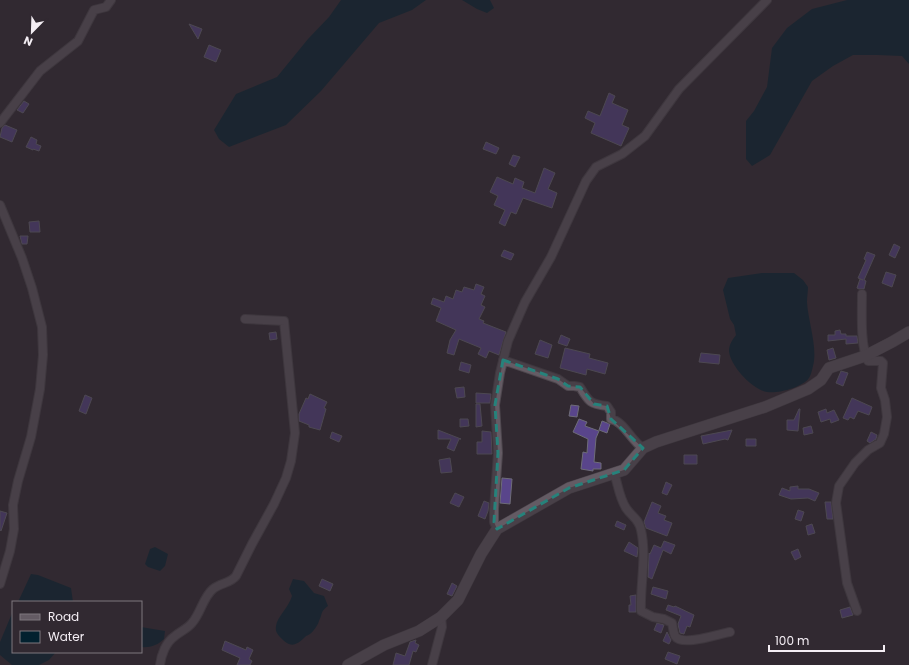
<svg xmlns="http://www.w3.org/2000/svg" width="909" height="665" font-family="Poppins,sans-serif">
<rect width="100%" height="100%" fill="#312931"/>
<!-- water -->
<path fill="#02212f" d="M341,0H426L412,10L379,23L321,91L286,125L229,147L219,139L214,130L236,94L277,77L308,39L329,17Z
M462,0H490L494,8L487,13L477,9Z
M847,0H909V64L902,56L877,55H853L833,66L812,81L770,155L752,166L746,159V121L754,111L767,87L772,48L787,28L812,9Z
M762,273H794L803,280L808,287C808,292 807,297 807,302C808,321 818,348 813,366C812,370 811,375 809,378C803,387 778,394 767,392C753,390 730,366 729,351C729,345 732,340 736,335L734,325L730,319L723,290L728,278Z
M155,547L168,554L165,566L160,571L148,567L145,564L150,549Z
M31,574L38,575L71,588L73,602H18Z
M293,579L304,581L314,593L324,596L328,606C320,612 323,613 319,621C318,625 313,632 310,634C309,635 307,635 305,637C298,644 291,649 282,639C278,635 275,632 276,626C277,617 289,607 292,596L289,589Z
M13,611V652H56L49,660L39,665H12L0,655V642Z
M141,627L165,631L164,639C158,645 150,648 141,647Z"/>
<!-- building -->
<path fill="#59458b" stroke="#6e6c78" d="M189,24L202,29L198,39Z
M209,45L221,50L216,62L204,57Z
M609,93L615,96L612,103L628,110L622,125L629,128L621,146L591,133L595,123L585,118L588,111L600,116Z
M24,101L29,104L23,113L17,110Z
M5,125L17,130L12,142L0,137L2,128Z
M31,137L37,140L36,144L41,146L39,151L33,149V150L26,147Z
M486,142L499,148L496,154L483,149Z
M513,155L520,157L515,167L509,164Z
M544,168L555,173L548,189L557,193L552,208L523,198L516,214L511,212L505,226L499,223L505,210L494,205L498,196L490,192L497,177L513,184L515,178L524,182L522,188L535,193Z
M39,221L40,232H30L29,222Z
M20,236H28L27,244H22Z
M894,244L900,247L895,258L889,255Z
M504,250L514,254L511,260L501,256Z
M867,252L875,255L864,280L866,281L864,289H859L857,288L860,279L863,280L858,278L866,260L864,259Z
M886,272L896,275L892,287L882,283Z
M476,284L484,287L481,294L485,296L481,305L485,307L479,319L484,321L483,323L506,332L499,355L489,351L486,358L478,354L481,348L459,339L454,355L447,353L450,340L456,330L436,321L441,308L431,304L433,298L444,302L446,296L453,299L456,290L462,292L464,287L474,290Z
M840,330L841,334H846V336H857L858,343L846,344V339L828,341V335H835V331Z
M276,332L277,339L270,340L269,333Z
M561,335L570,339L567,346L558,343Z
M540,340L552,345L548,358L535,354Z
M565,348L590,354L589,358L608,363L605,374L587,369L586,375L560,368Z
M833,348L836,358L829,360L827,350Z
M701,353L720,355L719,364L699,362Z
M461,362L471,365L469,373L459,370Z
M841,371L848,373L843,386L836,383Z
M464,387L465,397L457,398L455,388Z
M476,393L491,394L490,403H476Z
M310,394L327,402L324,408L326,409L320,430L309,427V425L299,421V414L306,398L308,399Z
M85,395L92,398L86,414L79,411Z
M852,398L872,407L869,415L858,411L854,419L850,417L848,420L843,418Z
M476,404H480L482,426L476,427Z
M571,405L579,406L577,417L569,416Z
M799,409H800L798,431L787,430V420H794Z
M826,409L827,413L834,410L839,420L831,423L830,419L821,422L818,412Z
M460,419H468L469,426L460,427Z
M579,419L587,422L585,426L599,431L596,438L594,462L601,463V469H593V471L581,469L583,452L587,453L588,439L573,432Z
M602,421L610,424L607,433L599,430Z
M811,426L813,433L804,435L803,428Z
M438,430L461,439H459L454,451L447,448L451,439H438Z
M732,430L728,440L725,439L703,444L701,436Z
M482,431L491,432L492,454H477V442H482Z
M332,432L342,436L339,442L330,438Z
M871,432L877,435L876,439L870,443L867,441Z
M746,439H756V446H746Z
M684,455H697V464H684Z
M450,458L452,472L441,473L439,460Z
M502,478L512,479L510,504L500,503Z
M666,482L672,485L667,495L662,493Z
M798,486V489H809L819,493L815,501L808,498L791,499L779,495L782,488L790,491V487Z
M455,493L464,497L459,507L450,503Z
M484,501L489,503L488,511L485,519L478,516Z
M652,502L661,506L658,513L666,516L664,520L672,523L667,536L646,528L644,522Z
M825,502H831L833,519H827Z
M798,510L804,512L801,521L795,519Z
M0,511L7,513L1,531L0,530Z
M617,521L626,525L624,530L615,526Z
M812,524L815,533L808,535L806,526Z
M664,541L675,545L671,554L663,550L652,579L648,577L649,553L650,554L654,545L661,548Z
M629,542L638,548L637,557L624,551Z
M798,549L801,557L795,560L791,552Z
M322,579L333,584L330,591L319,586Z
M452,583L457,586L452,596L447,594Z
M653,587L668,591L666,599L651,594Z
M636,595V612H629V605H631L630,596Z
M668,605L674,607L675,606L694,615L690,627L687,626L684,634L680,633L678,624L681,616L666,610Z
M850,607L853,615L842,618L840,610Z
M657,623L664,625L661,633L654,630Z
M667,632L671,640L669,644L663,641Z
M416,640L415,643L419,645L416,652L413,651L409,665H393L396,653L405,656L410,642Z
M225,641L246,650L247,647L253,650L249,659L252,661L250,665H237L240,658L222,650Z
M668,652L680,656L677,664L665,659Z"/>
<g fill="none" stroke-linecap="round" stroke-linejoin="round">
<!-- street casing -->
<g stroke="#4e474e" stroke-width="10">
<path id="street" d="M0,123L40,71L78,41L94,10L106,7L111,0
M0,205L22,258L32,288L42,327L43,355L40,389L31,437L18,481L13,505L14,529L10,551L0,584
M503,360L558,379L568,386H574L580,387C589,402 590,404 607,406L611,412V419C624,421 632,442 643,448
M614,473C618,484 619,497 626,508C632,517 639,519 641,530C647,557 640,584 641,611L653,617L664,619L672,623C673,627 673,632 675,636C682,647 718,634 730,632
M497,529L494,522V509L498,453L495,405L500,373L508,341L525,302L551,257L586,181L596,167L622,154L645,136L679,89L767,0
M857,611L847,583L836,503L839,486L855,463L868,450L880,443L884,434L887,417L885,400L881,388L883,363L881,361H868C860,346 862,312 862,294
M160,665C161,655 166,642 175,636C181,631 187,629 192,623C201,613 203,597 213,589C220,583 231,583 236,576L252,544L274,504L286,478L291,461L295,433L284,321L245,319
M432,665L442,627L441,617"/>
</g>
<!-- secondary casing -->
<g stroke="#4e474e" stroke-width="12">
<path id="secondary" d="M348,665L384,645L419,631L441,617L458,600L481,554L497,529L569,488L624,470L643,448L656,442L765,407L808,389L821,380L829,368L865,356L892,342L909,332"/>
</g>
<!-- street -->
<use href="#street" stroke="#645b64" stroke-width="8"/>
<!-- secondary -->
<use href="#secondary" stroke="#645b64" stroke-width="11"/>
</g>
<!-- marked area -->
<path d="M0 0H909V665H0ZM503,360L558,379L568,386L580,387L594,404L607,406L611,419L643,448L624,470L569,488L497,529L494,522L498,453L495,405Z" fill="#312931" fill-opacity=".55" fill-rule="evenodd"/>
<path fill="none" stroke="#26827b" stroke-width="3" stroke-dasharray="8 5" stroke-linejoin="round" d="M503,360L558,379L568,386L580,387L594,404L607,406L611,419L643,448L624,470L569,488L497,529L494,522L498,453L495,405Z"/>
<!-- legend -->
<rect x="12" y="601" width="130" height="52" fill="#312931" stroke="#7f787f"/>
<rect x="20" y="614" width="20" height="6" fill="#645b64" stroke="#7f787f"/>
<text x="48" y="621" font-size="12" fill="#f4eef4">Road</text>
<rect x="20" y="631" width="20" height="12" fill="#02212f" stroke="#7f787f"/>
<text x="48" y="641" font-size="12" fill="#f4eef4">Water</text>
<!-- north arrow -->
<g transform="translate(32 32) rotate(203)" stroke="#312931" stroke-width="3" paint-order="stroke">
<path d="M0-3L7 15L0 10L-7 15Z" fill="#f4eef4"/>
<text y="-6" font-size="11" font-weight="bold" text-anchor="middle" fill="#f4eef4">N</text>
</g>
<!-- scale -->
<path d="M769 645v6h115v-6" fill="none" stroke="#f4eef4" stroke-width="2"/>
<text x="775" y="645" font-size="12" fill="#f4eef4" stroke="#312931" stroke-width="3" paint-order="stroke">100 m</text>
</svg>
